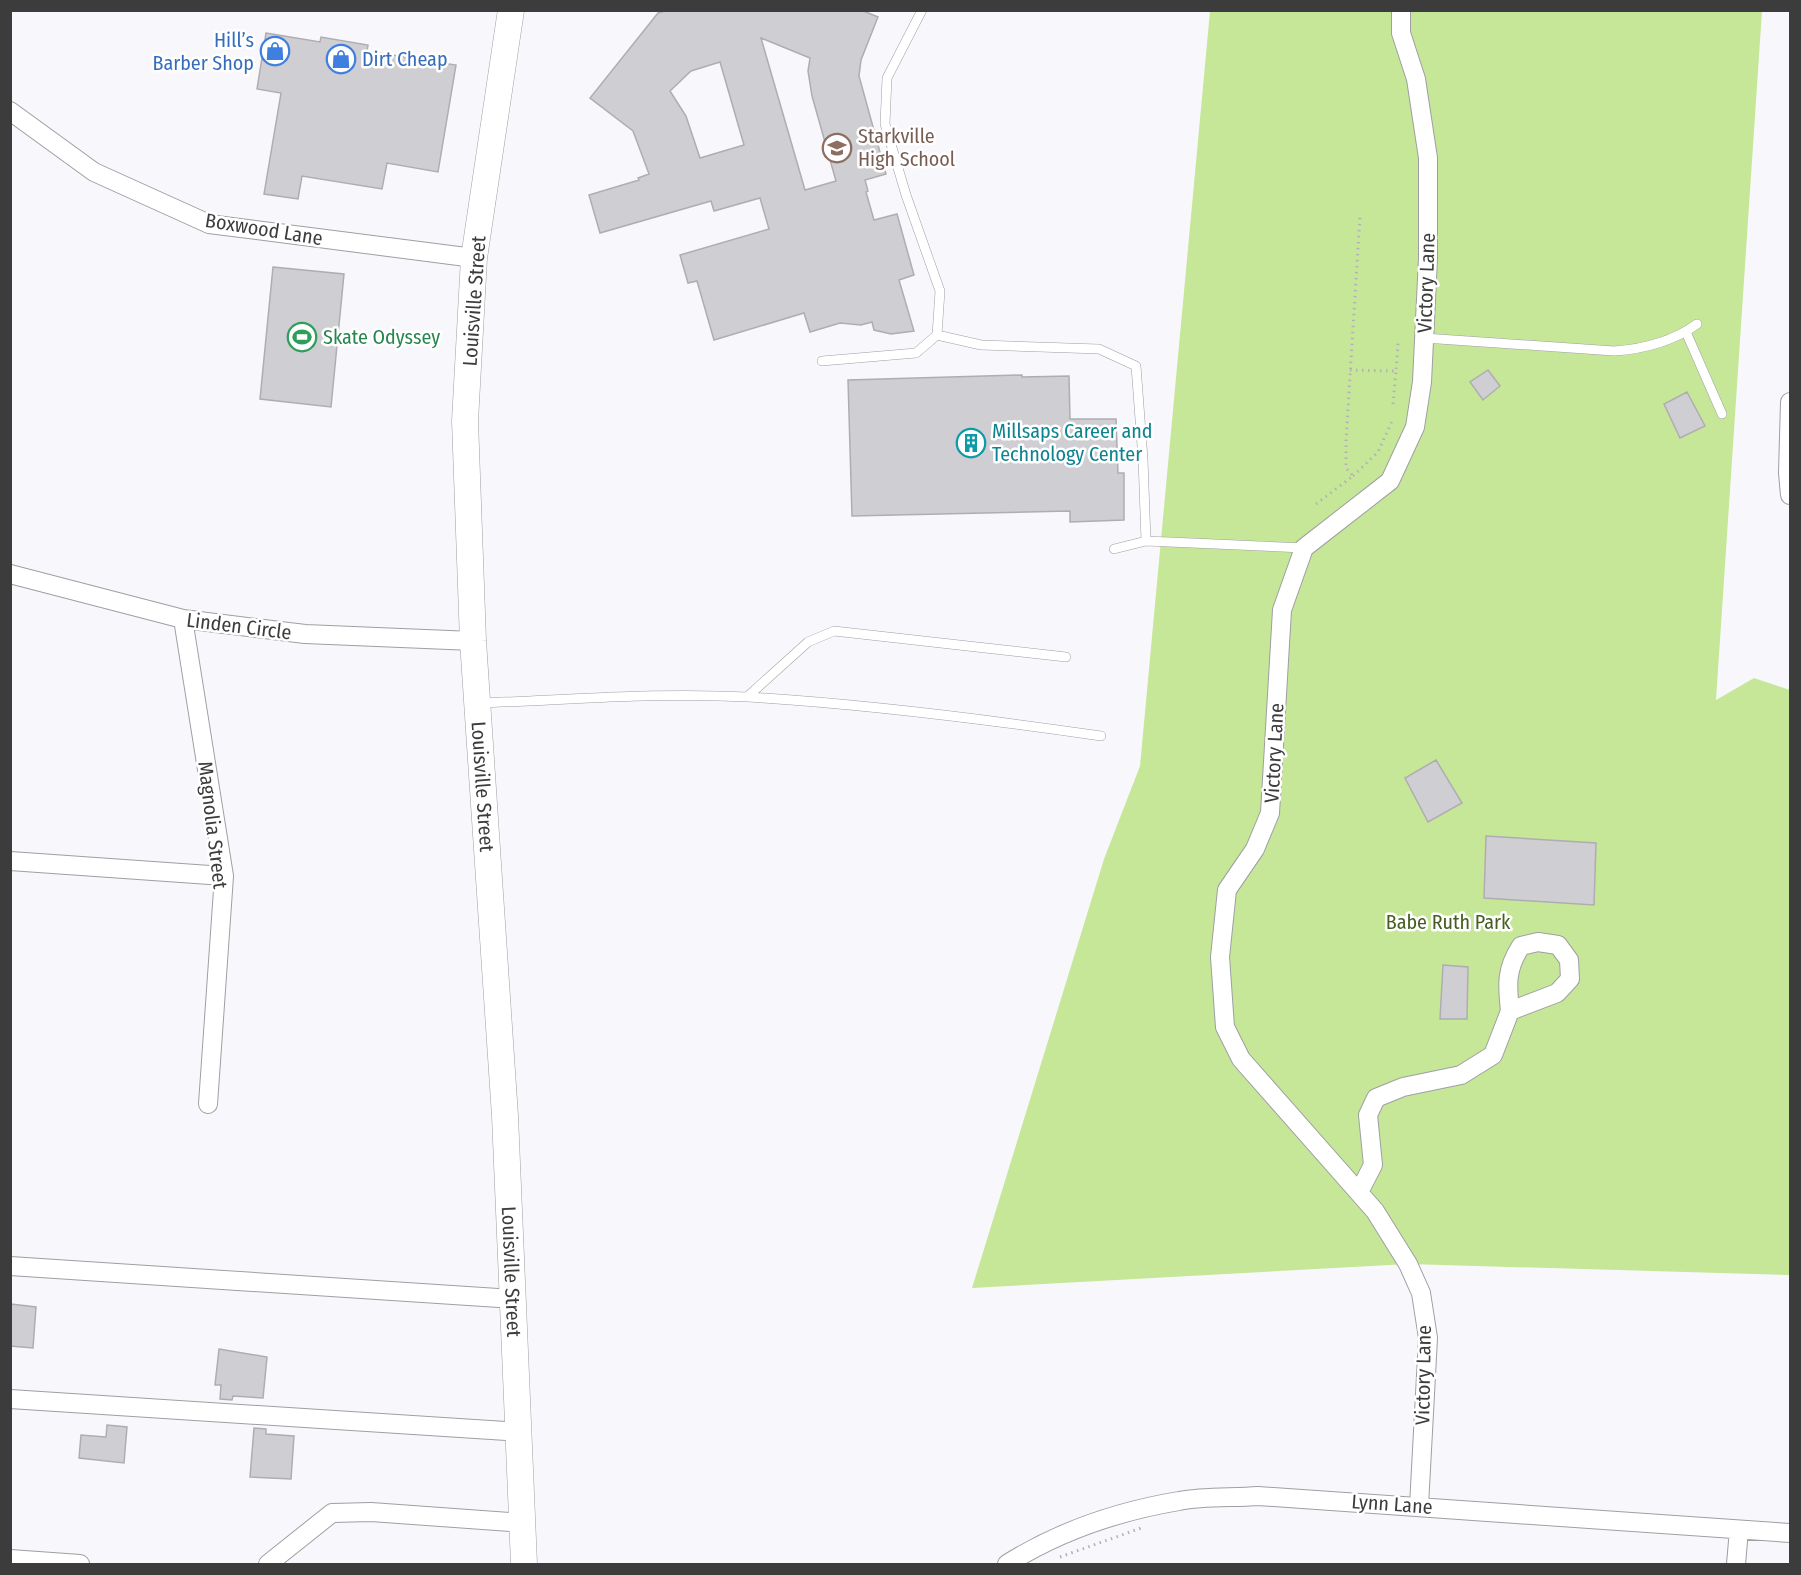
<svg xmlns="http://www.w3.org/2000/svg" width="1801" height="1575" font-family="'Fira Sans Condensed',sans-serif">
<rect width="100%" height="100%" fill="#f8f8fc"/>
<!-- green -->
<path fill="#c6e798" d="M1210,11H1762L1716,700L1754,678L1790,690V1275L1408,1264L972,1288L1104,859L1140,766Z"/>
<!-- building -->
<path fill="#cfced2" stroke="#afadb1" stroke-width="1.5" fill-rule="evenodd" d="M669,10H861L878,17L861,60L859,76L886,174L865,180L868,191L866,192L874,220L897,214L914,275L899,280L914,331L891,334L874,330L872,322L861,325L840,323L810,332L804,313L714,340L697,281L688,283L680,255L769,229L760,198L714,211L711,201L600,233L589,195L639,180L638,178L649,174L633,131L590,98L658,13ZM761,38L810,58L808,71L812,96L836,181L805,190ZM720,62L744,145L700,158L686,116L670,91L691,71Z
M266,33L320,42L321,37L368,45L367,51L456,65L438,172L387,163L382,189L302,176L298,199L264,194L281,93L257,89Z
M273,267L344,274L331,407L260,399Z
M1488,370L1500,386L1483,400L1470,382Z
M1022,375V377L1069,376L1070,419H1116L1118,473H1124V520L1070,522V511L852,516L848,380Z
M1687,392L1705,426L1680,438L1664,404Z
M1436,760L1462,803L1428,822L1405,778Z
M1486,836L1596,843L1594,905L1484,898Z
M1443,965L1468,967L1467,1019H1440Z
M11,1304L36,1307L33,1348L10,1346Z
M219,1349L267,1357L263,1398L233,1396L232,1400L220,1399L221,1385H215Z
M107,1425L127,1427L124,1463L79,1458L81,1435L106,1437Z
M254,1428L266,1429V1434L294,1436L291,1479L250,1477Z"/>
<g fill="none" stroke-linecap="round" stroke-linejoin="round">
<!-- service casing -->
<g stroke="#9e9fa2" stroke-width="10">
<path id="service" d="M1686,332L1722,414
M937,335L981,345L1099,349L1136,366L1143,459L1146,541L1114,549
M1424,338L1614,351C1644,349 1672,342 1697,324
M822,361L916,353L937,335L940,291L906,195L885,124L887,78L922,10
M1146,541L1304,548
M747,697L808,642L834,631L1066,657
M480,703C569,700 659,692 748,697C866,704 984,719 1101,736"/>
</g>
<!-- minor casing -->
<g stroke="#9e9fa2" stroke-width="20">
<path id="minor" d="M1401,10V33L1416,79L1428,158V258L1422,382L1415,427L1390,481L1304,548L1282,610L1270,813L1255,849L1227,890L1220,957L1225,1027L1241,1059L1375,1211L1408,1264L1421,1293L1428,1338L1419,1506
M10,111L94,172L209,224L474,258
M1790,402L1788,473L1790,495
M10,574L183,619L305,634L473,641
M183,619L224,876L208,1104
M10,861L224,876
M1359,1192L1373,1165L1368,1115L1376,1098L1403,1087L1461,1075L1493,1055L1510,1011L1557,993L1570,979L1569,960L1558,945L1538,942L1521,946C1506,969 1507,984 1510,1011
M10,1266L514,1299
M10,1399L520,1432
M10,1559L80,1564
M268,1564L332,1513L371,1512L523,1523
M1007,1564C1058,1532 1119,1511 1179,1501C1204,1496 1232,1498 1258,1496L1790,1533
M1736,1564L1739,1530"/>
</g>
<!-- secondary casing -->
<g stroke="#9e9fa2" stroke-width="27">
<g id="secondary">
<path id="s1" d="M511,10L474,258L465,421L473,641L505,1116L524,1564"/>
</g>
</g>
<!-- path -->
<path stroke="#b2b2b5" stroke-width="3" stroke-dasharray="1.5 4.5" stroke-linecap="butt" d="M1350,370L1396,371L1398,343
M1393,404L1396,371
M1353,476L1378,452L1392,421
M1316,504L1353,476L1346,468V441L1360,216
M1060,1557L1144,1527"/>
<!-- service -->
<use href="#service" stroke="#fff" stroke-width="9"/>
<!-- minor -->
<use href="#minor" stroke="#fff" stroke-width="18"/>
<!-- secondary -->
<use href="#secondary" stroke="#fff" stroke-width="26"/>
</g>
<!-- icons -->
<defs>
<g id="shop-ring" transform="scale(1.5)"><circle r="9.5" fill="#fff" stroke="#3f7fe0" stroke-width="1.5"/><path d="M-5-2.5h2.3a2.7 3.5 0 0 1 5.4 0H5L5.5 6h-11ZM-1.5-2.5h3a1.5 2.3 0 0 0-3 0Z" fill="#3f7fe0"/></g>
<g id="school-ring" transform="scale(1.5)"><circle r="9.5" fill="#fff" stroke="#8d6e63" stroke-width="1.5"/><path d="M0-5L7-2L0 1L-7-2ZM-4 1L0 2.5L4 1V4Q0 6-4 4Z" fill="#8d6e63"/></g>
<g id="stadium-ring" transform="scale(1.5)"><circle r="9.5" fill="#fff" stroke="#2e9e5b" stroke-width="1.5"/><path d="M0-5a6.5 5 0 1 0 0 10a6.5 5 0 1 0 0-10ZM-3.5-1.8h7v3.6h-7Z" fill="#2e9e5b"/></g>
<g id="building-ring" transform="scale(1.5)"><circle r="9.5" fill="#fff" stroke="#0f9aa8" stroke-width="1.5"/><path d="M-4-6H4V6H1V3H-1V6H-4ZM-2.5-4.3h1.7v1.8h-1.7ZM.8-4.3h1.7v1.8H.8ZM-2.5-1h1.7V.8h-1.7ZM.8-1h1.7V.8H.8Z" fill="#0f9aa8"/></g>
</defs>
<g fill-rule="evenodd">
<use href="#shop-ring" x="275" y="51"/>
<use href="#shop-ring" x="341" y="59"/>
<use href="#school-ring" x="837" y="148"/>
<use href="#stadium-ring" x="302" y="337"/>
<use href="#building-ring" x="971" y="443"/>
</g>
<g text-anchor="middle" stroke-width="5" stroke-linejoin="round" paint-order="stroke">
<!-- shop labels -->
<g font-size="20" fill="#366cbe" stroke="#fff" text-anchor="end">
<text x="254" y="47">Hill’s<tspan x="254" dy="23">Barber Shop</tspan></text>
<text x="362" y="66" text-anchor="start">Dirt Cheap</text>
</g>
<!-- education labels -->
<g font-size="20" fill="#785e54" stroke="#fff" text-anchor="start">
<text x="858" y="143">Starkville<tspan x="858" dy="23">High School</tspan></text>
</g>
<!-- street labels -->
<g font-size="20" fill="#3c3c3d" stroke="#fff">
<text transform="translate(264 229) rotate(9)" y="7">Boxwood Lane</text>
<text transform="translate(1426 283) rotate(-88)" y="7">Victory Lane</text>
<text transform="translate(474 301) rotate(-86)" y="7">Louisville Street</text>
<text transform="translate(239 626) rotate(7)" y="7">Linden Circle</text>
<text transform="translate(1274 753) rotate(-87)" y="7">Victory Lane</text>
<text dy="7" stroke="none"><textPath href="#s1" startOffset="780">Louisville Street</textPath></text>
<text transform="translate(213 825) rotate(83)" y="7">Magnolia Street</text>
<text dy="7" stroke="none"><textPath href="#s1" startOffset="1266">Louisville Street</textPath></text>
<text transform="translate(1423 1375) rotate(-89)" y="7">Victory Lane</text>
<text transform="translate(1392 1504) rotate(4)" y="7">Lynn Lane</text>
</g>
<!-- leisure labels -->
<g font-size="20" fill="#27864d" stroke="#fff" text-anchor="start">
<text x="323" y="344">Skate Odyssey</text>
</g>
<!-- culture labels -->
<g font-size="20" fill="#0d838f" stroke="#fff" text-anchor="start">
<text x="992" y="438">Millsaps Career and<tspan x="992" dy="23">Technology Center</tspan></text>
</g>
<!-- park labels -->
<g font-size="20" fill="#475e21" stroke="#fff">
<text x="1448" y="929">Babe Ruth Park</text>
</g>
</g>
<!-- border -->
<rect width="1801" height="1575" fill="none" stroke="#3c3c3d" stroke-width="24"/>
</svg>
